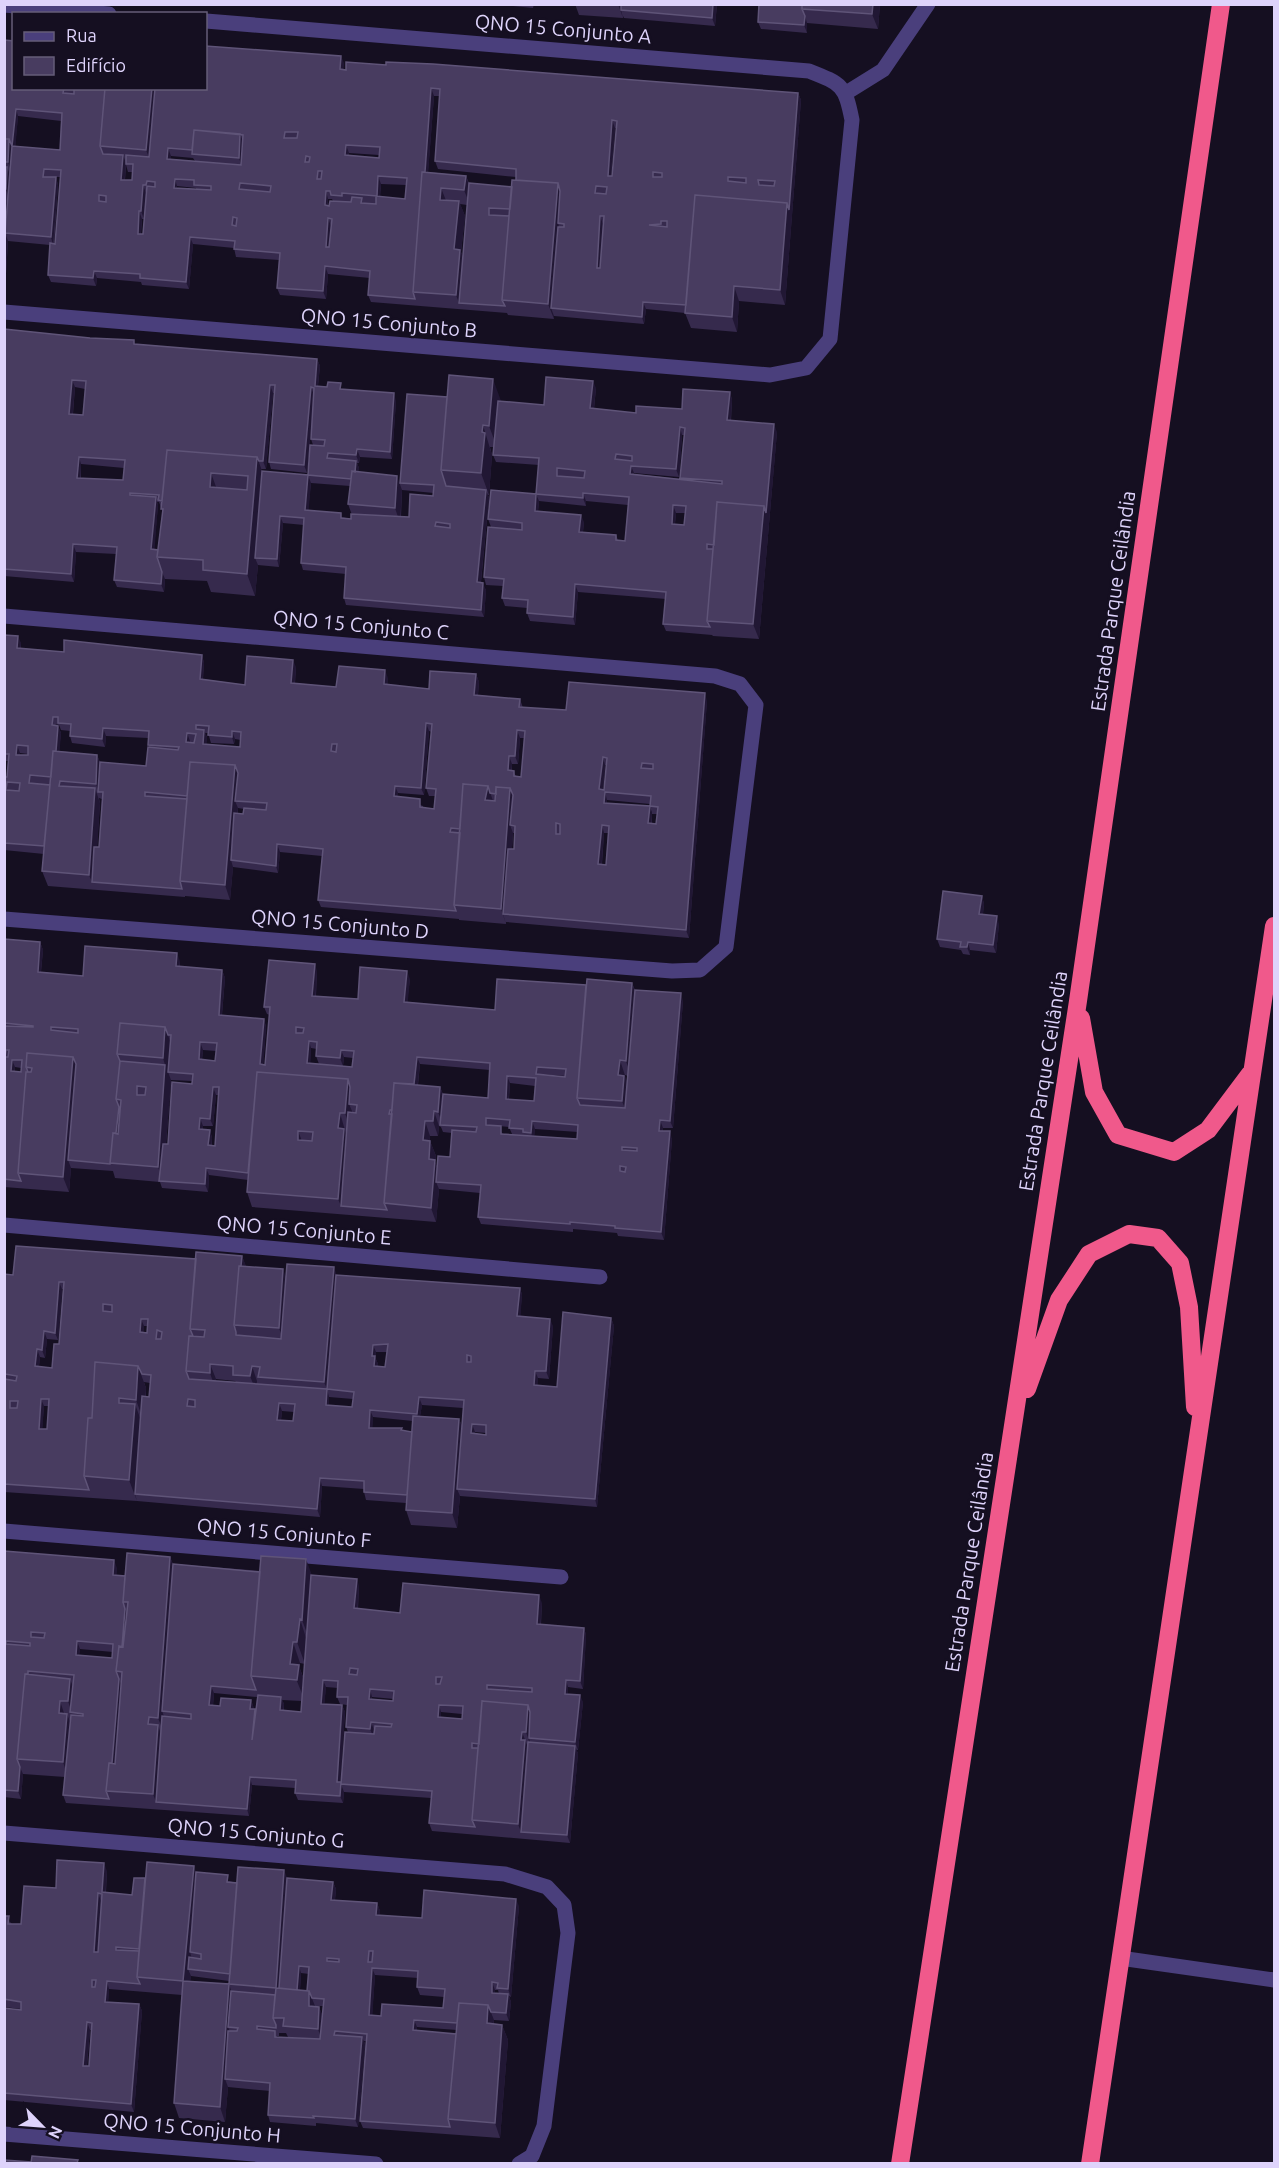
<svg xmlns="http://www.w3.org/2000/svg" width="1279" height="2168" font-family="Ubuntu,sans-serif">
<rect width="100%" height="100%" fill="#150f21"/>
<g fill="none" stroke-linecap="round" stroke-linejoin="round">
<!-- lane -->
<path stroke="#4a3f7c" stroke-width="15" d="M846,93L883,70L928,4
M1120,1958L1274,1980"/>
<!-- street -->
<path stroke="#4a3f7c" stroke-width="15" d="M4,5L109,14
M4,312L770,375L806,368L830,339L852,120C845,85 842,84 809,71L206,21
M4,616L715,676L740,684L756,705L726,947L700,970L672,971L4,919
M4,1225L600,1277
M4,1531L561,1577
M4,1833L505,1874L547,1887L564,1905L568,1933L544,2126L532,2156L519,2164
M4,2134L376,2164"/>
<!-- highway -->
<path stroke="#f0598b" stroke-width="18" d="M1081,1018L1094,1092L1118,1135L1174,1152L1208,1130L1250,1074
M1027,1389L1059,1300L1089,1254L1129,1234L1158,1238L1180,1263L1189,1307L1195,1407
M900,2164L1078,1001L1221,4
M1090,2164L1274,926"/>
</g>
<!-- wall -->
<path fill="#362a4d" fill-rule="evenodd" d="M491,4H534L533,8Z
M575,4H717L715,26L624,18L623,16V18L579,15Z
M759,4H880L878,29L807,23V33L761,29L758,22Z
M4,40L14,88H206L344,63L343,69L798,93L801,100L785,305L739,301L737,332L691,328L685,313L646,309L644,324L554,316V319L508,315L507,313L371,302L368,295L370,278L328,274L326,299L280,295L277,288L279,260L236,257L234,248L193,244L189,289L142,285L141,282L97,278L96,286L51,282L48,275L50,245L8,241L6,274H4ZM434,96H440L435,161L438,169L516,177V180L512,187L469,183L466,176L428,172ZM18,116L61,121L60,150L15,147ZM615,128H617L612,176H611ZM349,153L379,155V158L349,155ZM171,156L193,158L195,161L170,159ZM126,165L128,172H133L132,180H125ZM51,177H61L55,244H54L58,185L56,177ZM381,184L406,185L405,199L380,197ZM177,186L196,188V189L177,188ZM146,193L143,234H141L142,219H144ZM328,199H332L333,201L329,206L328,205ZM460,204L467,205L463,257L461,252L465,216Z
M4,329L136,344L317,359L320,366L318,386L344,389L396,401L392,459L360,457L359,463H357L359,468L358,472L400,483L501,402L544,405L596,388L594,409L636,413L682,409L730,392L732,400L731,421L777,432L759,639L713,636L712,635L666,631L663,624L666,599L578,592L575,625L530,621L527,613V608L505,606L502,598L503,586L486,585L484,577L491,527L488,519L536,494L539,465L496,462L493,455L494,447H490L492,455L489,495H488L489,498L481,582L486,590L484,617L346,605L344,598L346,574L303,570L301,563L304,525L283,523L279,567L258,565L255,596L211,592L207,581L165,579L164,592L117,587L114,580L116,554L76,552L74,582L4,576ZM75,387L85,389L83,415L73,414ZM273,393H274L269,462L271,469L307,473L314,395L311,439L313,445L308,475L262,471L261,469H266ZM682,435H684L681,479L634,474V473L679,477ZM81,464L124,468L123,480L81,478ZM311,483L350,486L348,504L352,515L351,519L308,510ZM402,490L434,493L433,496L409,517H401ZM539,501L586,506V501L628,505L625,541L618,540L616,535L583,532L584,522L538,512ZM157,502H159L163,513L158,550L154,549L158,505ZM676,513H685L684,525L675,524Z
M4,635L21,643V648L64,652L202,655L204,663L203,679L245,685L296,667L295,683L336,687L388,678L387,685L429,689L476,674L479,682L478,695L520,699L523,708L566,710L707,701L689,938L506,922V924L459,920V919L321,907L318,900L322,856L280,852L278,873L233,867L230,900L185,896V897L48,886L42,871L44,854L4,850V777H7L8,761H4ZM55,724L59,725L61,730L70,731V736L72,743L105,747L106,736L148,738L149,747L146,766L100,762L97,755L59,751L61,733L58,726ZM429,731L432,732L426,788L429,796H435L434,809L423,808V806L397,796L398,793L424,795ZM205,733H208L211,743L234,744L235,739L241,740L240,747L206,744L207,737ZM520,738H524L521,777L516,776L512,770V764H518ZM20,753L28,754V755H19ZM605,765H607L604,790H603ZM99,798L102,799L99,847H97L100,803ZM607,800L650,804V806L652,814H657L656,824H652V814L607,803ZM238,808L244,809L243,814L238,813ZM513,833H515L514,849H512ZM604,833H608L606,865L602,864Z
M982,896L984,904L983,914L999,924L996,953L970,950V955L963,954L961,950L940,947L937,939Z
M4,939L40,942L43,950L41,972L83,976L180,961V966L222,970L225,978L222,1015L264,1019L266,1027L263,1065H265L270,1015L267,1014L264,1007L317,971L316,996L358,999L410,979L407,1002L495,1010L586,985L632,983L635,990L683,1001L673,1128H663V1131L672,1139L664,1240L618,1236L617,1233L573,1229V1232L481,1224L478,1217L480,1193L439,1189L436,1222L252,1207L247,1192L248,1180L209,1175L208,1192L162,1188L160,1182L115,1178L113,1171L71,1168L69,1192L4,1187ZM311,1048L317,1049L316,1056L319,1064L343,1066L344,1057L353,1058L352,1067L310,1063ZM203,1050L216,1051L215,1061L202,1060ZM420,1064L490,1070L488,1098L443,1094L440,1087L418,1085ZM15,1067L21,1068V1072L15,1071ZM539,1074L565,1076V1077ZM625,1075L628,1076L627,1083L625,1077ZM171,1080L192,1081L168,1144H166ZM510,1083L535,1086L534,1101L509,1099ZM216,1095H219L215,1146L212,1145V1138L210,1130H203V1126H213ZM489,1125L509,1127L512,1134H504ZM439,1126L441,1127L443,1132L452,1133L450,1157L437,1167L435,1162L436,1156L430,1141V1136H438ZM535,1129L578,1132L577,1139L534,1136Z
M242,1256L246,1267L286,1276L336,1275L520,1288L522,1295L520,1316L553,1326L549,1379L538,1378L537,1385L557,1387L611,1318L614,1326L597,1507L460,1496L457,1528L411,1525L406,1510V1503L366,1500L364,1492V1489L322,1486L320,1517L137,1501L4,1492V1274L13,1275ZM62,1289H63L59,1344L52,1368L39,1366L40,1357L45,1358L47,1339L58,1340ZM144,1326H148L147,1333H143ZM376,1352H387L385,1367L378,1366V1364L375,1357ZM216,1379L235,1381L236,1382L216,1381ZM144,1382L150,1383L149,1397L146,1396V1388ZM329,1397L353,1399L352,1407L329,1405ZM422,1405L463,1408L462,1426L459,1419L420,1416ZM44,1406H49L47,1429H42ZM282,1411L294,1412L293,1421L281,1420ZM373,1417L413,1421L412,1432L372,1428ZM475,1432L486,1433V1435L475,1434Z
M4,1551L117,1568L116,1575L125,1576L170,1557L173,1564L312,1575L359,1586L358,1609L400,1613L542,1603L541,1624L584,1628L586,1635L583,1689L568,1687V1694L583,1702L578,1750H576L578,1753L570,1843L432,1831L429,1823L431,1798L344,1792L343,1803L298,1800L295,1793V1788L252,1785L249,1816L66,1803L63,1795L65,1777L23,1774L21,1799L4,1797ZM80,1649L113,1652L112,1658L79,1655ZM300,1663L305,1664L304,1679L300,1669ZM326,1687L338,1688L337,1697L340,1704L347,1705L346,1727L348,1732L341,1783L340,1782L345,1712L342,1705L324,1704ZM214,1693L257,1697L256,1711L255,1709H254L251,1700L220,1706H213ZM372,1697L394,1699L393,1701L372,1699ZM282,1700L302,1701L301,1712L284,1710V1704ZM441,1712L462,1714V1719L441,1717Z
M107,1871L106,1892L132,1895L145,1878L196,1873L237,1883L287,1878L333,1882L336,1889L335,1900L377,1903L380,1911L379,1915L422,1918L519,1906L511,1997L509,1996L511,2002L509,2021L494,2020V2024L502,2025L508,2040L500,2138L363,2128L360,2121L366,2041H364L365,2044L358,2127L316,2123V2126L270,2122L268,2115L270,2091L228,2087L225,2122L179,2118L174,2103L182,1995L109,1989L108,2002L139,2004L142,2011L134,2112L4,2100V2007L5,2008L21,2010V2009L4,2007V1916L12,1924H21L56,1888ZM101,1901L98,1952H97ZM301,1973L309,1974L307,1991L300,1990ZM375,1975L418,1978L417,1987L420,1995L444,1997L443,2008L381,2016L372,2015ZM191,1976L229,1981V1984L190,1981ZM495,1990H498L499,1994L495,1993ZM315,2006H323L322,2015L319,2007H315ZM417,2027L457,2030L456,2034L417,2030ZM90,2030H92L89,2066H87ZM279,2033H286L288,2037H277V2036H279Z"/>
<!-- shaded-wall -->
<path fill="#211734" d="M618,4H624L621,10L623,18Z
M713,4H717L715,26L712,18Z
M873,4H880L878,29L872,14Z
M805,16L807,23V33L804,25Z
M341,56L344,63L343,76L340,69Z
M152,88H159L152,165L146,150Z
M431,88L434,96L419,292H416Z
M798,93L801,100L785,305L780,290L787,203Z
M16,109L18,116L13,177L8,162L9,139Z
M612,120L615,128L610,184L608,176Z
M240,134L246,149L244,173L239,158Z
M346,145L349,153L348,162L345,155Z
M168,148L171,156L170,167L167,159Z
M123,155L126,163L124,187L121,180Z
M7,167L13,182L11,204L6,189Z
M378,176L381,184L379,203L377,196Z
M466,176L471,191L470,205L464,190Z
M56,177L58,185L53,245L51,237Z
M175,179L177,186V196L174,188Z
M558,183L563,198L558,223L560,231L551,308L554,316V319L548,304Z
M143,185L146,193L144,219L141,211Z
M441,188L447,203L440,200Z
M326,191L328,199L327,213L325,205Z
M5,198L10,213L5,233L8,241L6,274L4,271Z
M459,201L465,216L461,252L466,265L459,303L456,295L454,249Z
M139,211L142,219L140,242L138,234Z
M600,216L603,224L600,276L597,268Z
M328,218L331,226L329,254L326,247Z
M190,237L193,244L189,289L186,282Z
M325,266L328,274L326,299L323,291Z
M94,271L97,278L96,286L93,278Z
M734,286L739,301L737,332L732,317Z
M643,302L646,309L644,324L642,317Z
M317,359L320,366L317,393L315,386Z
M493,379L501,401L497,447L489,426Z
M72,380L75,387L72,421L69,414Z
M593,381L596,388L593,416L590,408Z
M270,385L273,393L266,469L263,461Z
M311,387L314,395L307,473L304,465Z
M730,392L732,400L730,428L727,420Z
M394,393L396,401L392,459L390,452Z
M774,424L777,432L759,639L753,624L764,506Z
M483,425L492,455L489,495L481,473Z
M680,427L682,435L679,477L676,469Z
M357,449L360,457L359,463L356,455Z
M79,457L81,464L80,485L77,478Z
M257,457L265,479L255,558L258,565L255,596L247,574Z
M356,461L359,468L357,486L355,479Z
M631,466L634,473L633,482L630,474Z
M211,473L219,495L210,487Z
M308,475L311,483L308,518L305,510Z
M397,476L402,490L400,523L395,508Z
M486,490L489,498L480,590L477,582Z
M583,493L586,501V506L583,498Z
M536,494L539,501L537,519L535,511Z
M156,497L158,505L154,557L151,549Z
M673,505L676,513L674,531L672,524Z
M581,515L584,522L582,540L579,532Z
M280,516L283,523L279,567L277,559Z
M73,544L76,552L74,582L71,574Z
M162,572L165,579L164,592L161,584Z
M483,583L486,590L484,617L481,610Z
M575,584L578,592L575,625L573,617Z
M18,636L21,643L20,656L17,648Z
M202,655L204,663L202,687L200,679Z
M293,660L296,667L294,691L291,683Z
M385,670L388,678L387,692L384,684Z
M476,674L479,682L477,703L474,695Z
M705,693L707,701L689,938L686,930Z
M426,723L429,731L424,795L421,788Z
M58,726L61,733L57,785L54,777Z
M103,728L106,736L105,747L102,739Z
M204,730L207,737L206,752L203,744Z
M517,730L520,738L518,764L515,756Z
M232,731L235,739L234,744L232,737Z
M187,733L190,741L189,750L186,742Z
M17,745L20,753L19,762L16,755Z
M97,755L103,770L99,792L96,784Z
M509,756L512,764L511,778L508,770Z
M603,757L605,765L602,797L599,789Z
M235,765L241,780L235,801L238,808L234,860H231L233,867L230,900L225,885Z
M395,786L398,793L397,804L394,796Z
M488,786L493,801L485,800Z
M95,788L100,803L95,882H92L89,875Z
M510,788L516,803L510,825L513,833L507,914H503L506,924L501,909Z
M605,792L607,800L606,811L604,803Z
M650,806L652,814L651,831L648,823Z
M602,825L604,833L601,872L598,864Z
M277,844L280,852L278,873L276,866Z
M982,896L984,904L982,921L979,914Z
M997,916L999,924L996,953L993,945Z
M40,942L43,950L40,980L38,972Z
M968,942L970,950V955L967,947Z
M177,953L180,961L179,974L176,966Z
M315,964L317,971L315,1003L312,996Z
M222,970L225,978L221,1023L219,1015Z
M407,971L410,979L407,1010L404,1002Z
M632,983L637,998L631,1076L626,1061Z
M681,993L683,1001L673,1128L670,1121Z
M264,1019L266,1027L263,1072L260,1064Z
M165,1027L173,1049L168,1072L171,1080L163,1182L158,1167L165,1065L163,1058Z
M309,1041L311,1048L310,1071L307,1063Z
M200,1042L203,1050L201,1067L199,1059Z
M341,1050L344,1057L343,1066L340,1058Z
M73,1057L79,1072L68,1160L71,1168L69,1192L63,1177Z
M417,1057L420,1064L416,1099L414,1092Z
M12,1060L15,1067L14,1079L11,1071Z
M620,1060L630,1091L628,1116L622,1101L618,1075Z
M507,1076L510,1083L508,1106L506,1099Z
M348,1079L353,1094L349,1104L352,1111L350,1128L345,1113Z
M213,1087L216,1095L213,1126L210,1119Z
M440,1087L446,1102L443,1125L438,1112Z
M119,1107L121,1114L113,1163Z
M434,1111L439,1126L438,1136L433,1121Z
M340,1113L349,1144L341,1206L338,1199V1128Z
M200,1118L203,1126L202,1137L199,1129Z
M660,1120L663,1128L662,1138L659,1131Z
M425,1121L430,1136L429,1155L423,1140Z
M532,1121L535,1129L534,1141L531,1133Z
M210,1130L212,1138L211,1153L208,1145Z
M298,1131L304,1146L298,1140Z
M670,1131L672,1139L664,1240L661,1232Z
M430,1141L436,1156L435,1162L440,1175L436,1182L439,1189L436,1222L431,1208L429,1159Z
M206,1168L209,1175L208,1192L205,1184Z
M242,1256L248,1271L237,1325Z
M334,1267L339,1282L327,1389L324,1382Z
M283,1269L291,1291L287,1350L279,1328Z
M59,1282L62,1289L58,1340L55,1333Z
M520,1288L522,1295L520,1324L517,1316Z
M611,1318L614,1326L597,1507L595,1499Z
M141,1319L144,1326L143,1340L140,1332Z
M550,1319L553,1326L549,1379L546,1371Z
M44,1331L47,1339L45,1358L42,1350Z
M373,1345L376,1352L375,1357L378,1364L377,1374L372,1356Z
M37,1349L40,1357L38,1374L35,1366Z
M210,1364L216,1379L215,1388L210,1373Z
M138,1366L146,1388L144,1422L136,1400Z
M252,1366L257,1381L256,1391L250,1376Z
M535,1371L538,1378L537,1393L534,1385Z
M327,1389L329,1397V1412L326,1405Z
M419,1397L422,1405L419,1422L417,1414Z
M41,1399L44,1406L42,1436L39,1429Z
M279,1403L282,1411L280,1428L277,1420Z
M135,1404L143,1426L135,1494L137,1501L129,1480Z
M370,1410L373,1417L372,1436L369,1428Z
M459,1419L465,1434L457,1489L460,1496L457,1528L452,1513Z
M472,1424L475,1432L474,1441L471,1433Z
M320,1478L322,1486L320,1517L317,1509Z
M170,1557L176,1572L162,1711L165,1719L164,1733L158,1718Z
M306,1559L314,1581L310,1641L302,1620Z
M114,1560L117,1568L116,1583L113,1575Z
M357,1579L359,1586L357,1616L354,1608Z
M539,1595L542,1603L540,1631L537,1624Z
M125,1609L128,1617L122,1672H120Z
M300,1619L307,1641L305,1664L297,1642Z
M584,1628L586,1635L583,1689L580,1681Z
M77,1641L80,1649L78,1662L76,1655Z
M293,1642L300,1663V1669L306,1686L305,1701L290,1664Z
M70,1679L76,1694L72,1713L68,1701Z
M119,1679L122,1686L113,1791H109Z
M323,1680L326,1687L324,1711L321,1704Z
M566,1680L568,1687V1701L565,1694Z
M211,1686L214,1693L212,1713L209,1705Z
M370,1689L372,1697L371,1707L369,1699Z
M580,1695L583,1702L578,1750L575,1742Z
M281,1697L284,1704L283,1718L280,1710Z
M251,1700L254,1708L253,1716L250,1709Z
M60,1701L65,1716L59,1713Z
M342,1705L345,1712L340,1789L337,1782Z
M439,1705L441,1712V1725L438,1717Z
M528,1705L533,1720L529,1738L531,1747L526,1732Z
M67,1714L73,1729L68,1777L63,1762Z
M371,1722L374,1730L373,1736L370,1729Z
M158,1725L163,1740L156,1802L153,1794Z
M522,1732L531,1755L521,1832L518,1824Z
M575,1746L578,1753L570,1843L567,1835Z
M20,1767L23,1774L21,1799L18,1791Z
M250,1777L252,1785L249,1816L247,1809Z
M341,1784L344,1792L343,1803L340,1796Z
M104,1863L107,1871L105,1899L102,1892Z
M194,1866L199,1881L190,1952L192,1959L188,1969L191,1976L189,1996L183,1981Z
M284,1870L290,1885L279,1995L276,1988Z
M333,1882L336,1889L334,1907L331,1900Z
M98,1893L101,1901L97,1959L94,1952Z
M516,1899L519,1906L511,1997L508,1989Z
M377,1903L380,1911L379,1922L376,1915Z
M299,1966L301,1973L299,2005L296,1997Z
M372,1968L375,1975L372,2022L369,2015Z
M107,1981L109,1989L108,2009L105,2002Z
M492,1982L495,1990V2000L492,1993Z
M229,1984L234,1999L228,2027L231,2034L225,2079L228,2087L225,2122L220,2107Z
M309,1991L315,2006L314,2021L309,2006Z
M508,1994L511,2002L509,2021L506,2013Z
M139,2004L142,2011L134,2112L131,2104Z
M488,2005L494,2020L492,2038L487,2023Z
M319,2007L325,2022L323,2044L318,2029Z
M414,2020L417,2027L416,2038L413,2030Z
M87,2022L90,2030L86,2074L83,2066Z
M502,2025L508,2040L500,2138L495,2123Z
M362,2037L365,2044L358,2127L355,2119Z"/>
<!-- building -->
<path fill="#483c60" stroke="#5f5478" stroke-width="1.5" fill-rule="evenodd" d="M621,4H713L712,18L621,10Z
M759,4H802V9L805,16L804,25L758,22Z
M802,4H873L872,14L802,9Z
M4,40L14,41V88H64L63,93L74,94V88H105L100,146L103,154L123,155L121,180H132L133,164H126V155L149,157L155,88H206V46L341,56L340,69L346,70V62L386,65V62L433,64L798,93L789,210L787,203L695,195L686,305L643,302L642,317L551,308L558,227H564V224L558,223L560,191L558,183L516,180V169L435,161L440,89L431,88L425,172H422L413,292L415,299L368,295L370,271L325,266L323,291L277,288L280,253L234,249L235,241L190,237L186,282L140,278V274L94,271L93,278L48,275L50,243L55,244L61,170L44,169L43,177H56L51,237L5,233L12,146L60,150L62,113L16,109L12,146L9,139H4ZM612,120L617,121L612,176H608ZM194,130L243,135L241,165L167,159L168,148L192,150ZM285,132H298L297,138H284ZM346,145L380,147L379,158L345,155ZM306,156L310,157L309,162H305ZM318,171H322L321,179H317ZM653,172L662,173V177H653ZM378,176L407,178L405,199L376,196V204L361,203L362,198L352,197L351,202L330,201L329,206L325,205L326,191H330L331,195L342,196V193L377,196ZM728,177L746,178V183L728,181ZM175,179L194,180V185L211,186V190L174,188ZM758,180L775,181L774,186L759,185ZM147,181L155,182V187L147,186L143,234H138L139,211H141L143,185H146ZM240,183L271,186L270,192L239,189ZM596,186L607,187L606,194L595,193ZM99,195L106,196V202L99,201ZM600,216H604L600,268H597ZM233,217L237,218L236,226L232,225ZM328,218L332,219L329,247H326ZM661,221H667V227L649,225L661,224Z
M105,88H152L146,150L100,146Z
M194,130L240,134L239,158L192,154Z
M4,139H9L8,162H4Z
M4,167H7L6,189H4Z
M422,172L466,176L464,190L441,188L440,200L459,201L454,249L460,250L456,295L413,292Z
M512,180L558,183L548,304L502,300Z
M469,183L512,187L510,209L489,208V215L509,216L502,300L505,306L459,303Z
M695,195L787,203L780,290L734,286L732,317L685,313Z
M4,329L90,338L134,340V344L317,359L315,386L327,387L328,382L341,383L340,389L394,393L390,452L357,449L356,455L328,453L327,458L356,461L355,472L352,471L351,479L308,475L310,445L324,446L325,440L311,439L314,388L311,387L304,465L269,462L275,385H270L263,461H259L257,457L167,450L162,501L158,500L159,495L130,493V495L156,497L151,549L158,550L157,557L162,572L161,584L114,580L117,547L73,544L71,574L4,569ZM72,380L86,381L83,415L69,414ZM79,457L125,460L123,480L77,478Z
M449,375L493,379L489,426L483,425L482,432L485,433L481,473L441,470Z
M546,377L593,381L590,408L636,413V406L682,409L683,389L730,392L727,420L774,424L766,513L764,506L717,502L714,545L707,544V549H713L707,621L710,627L663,624L666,592L575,584L573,617L527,613L528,600L502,598L504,579L484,577L488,527L522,530V523L488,519L491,490L536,494L535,511L581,515L579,532L616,535V540L625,541L629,497L583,493V498L536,494L539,458L493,455L498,401L544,405ZM680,427L685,428L680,478L722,481V484L630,474L631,466L676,469ZM616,454L632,456V461L615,459ZM557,468L585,471L584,478L557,476ZM673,505L686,506L684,525L672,524Z
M407,394L447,397L441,470L446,486L486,490L477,582L483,583L481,610L344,598L346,567L301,563L304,518L280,516L277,559L255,558L262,471L308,475L305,510L341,513V518L351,519V514L409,517L410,494L433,496L434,485L400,483ZM436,522L450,524V528L435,526Z
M167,450L257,457L247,574L203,570V560L157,557L163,509H161ZM211,473L248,476L247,490L210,487Z
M352,471L397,476L395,508L348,504Z
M717,502L764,506L753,624L707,621Z
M4,635L18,636L17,648L64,652V640L202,655L200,679L245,685L247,656L293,660L291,683L336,687L339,666L385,670L384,684L429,689L430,671L476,674L474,695L520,699L519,707L566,710L569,682L705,693L686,930L503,914L508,849H514L515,826L510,825L513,795L510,788L496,787V794L490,793L488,786L463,784L460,829L451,828L450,832L460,833L454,905L456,911L318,900L323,849L277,844L276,866L231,860L234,813L243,814L244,808L266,810L267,803L235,801L238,773L235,765L190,762L187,796L145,792V796L187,799L180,881L182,889L92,882L94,847H99L103,792H98L100,762L146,766L148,747L178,750L179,747L148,745L149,731L103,728L102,739L70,736L71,724L58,723V717H53L52,725L58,726L56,751H53L51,777L30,775L29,783L50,785L44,846L4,843V777H7L9,754H4ZM426,723L432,724L426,788L436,789L434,809L420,807V799L394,796L395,786L421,788ZM196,725L209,726L208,735L232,737V731L241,732L240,747L203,744L204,730L196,729ZM517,730L525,731L521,777L514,776V771L508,770L509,756H515ZM187,733L196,734L194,743L186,742ZM332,744H337L336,752L331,751ZM17,745L28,746V755H16ZM603,757L607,758L604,790L599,789ZM642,763L653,764V769L641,768ZM7,782L20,783L19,791L6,790ZM605,792L651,796L650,806L658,807L656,824L648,823L650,806L604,803ZM556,823L560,824V834H556ZM602,825L609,826L606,865L598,864Z
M53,751L97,755L96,784L60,781L59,786L95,788L89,875L42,871Z
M190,762L235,765L225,885L180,881Z
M463,784L488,786L485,800L495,801L496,787L510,788L501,909L454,905Z
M943,891L982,896L979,914L997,916L993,945L968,942L967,947H960L961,942L937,939Z
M4,939L40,942L38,972L83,976L85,946L177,953L176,966L222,970L219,1015L264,1019L260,1064L265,1065L270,1007H264L269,960L315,964L312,996L358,999L360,967L407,971L404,1002L495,1010L497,979L586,985L577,1098L580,1105L625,1108L635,990L681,993L670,1121L660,1120L659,1131H670L661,1232L615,1228V1226L570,1222V1224L478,1217L481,1185L436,1182L438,1156L450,1157L452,1130L476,1132L477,1127L440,1125L443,1094L488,1098L490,1063L417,1057L414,1084L394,1083L392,1110H390L389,1114H392L384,1203L387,1210L341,1206L348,1112L356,1113L357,1105L349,1104L350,1087L348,1079L257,1072L248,1173L206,1168L205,1184L159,1181L163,1144H168L172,1082L192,1084L193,1074L168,1072L171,1035H168L165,1027L120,1023L117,1054L120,1061L116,1099L119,1107L116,1133H113L110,1164L68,1160L76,1064L73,1057L27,1053L26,1067L28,1072H26L18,1173L21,1181L4,1179V1026L33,1027V1026L4,1023ZM51,1027L78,1029V1033L51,1030ZM296,1027L304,1028L303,1033H296ZM309,1041L317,1042L316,1056L340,1058L341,1050L354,1051L352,1067L307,1063ZM200,1042L217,1043L215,1061L199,1059ZM6,1050H9L8,1057H5ZM12,1060H22L21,1072L11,1071ZM537,1067L566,1069L565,1077L536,1074ZM507,1076L536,1078L534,1101L506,1099ZM213,1087H219L215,1146L208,1145L210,1130L199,1129L200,1118L210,1119ZM486,1118L510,1120L509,1128L523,1129V1132L531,1133L532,1121L578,1125L577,1139L501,1134V1126L486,1125ZM622,1147L637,1148V1151L622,1150ZM620,1166L626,1167L625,1172L620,1171Z
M587,979L632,983L626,1061L620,1060L618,1075L624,1076L622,1101L577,1098Z
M120,1023L165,1027L163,1058L117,1054Z
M27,1053L73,1057L63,1177L18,1173L26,1072H31L32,1068L26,1067Z
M120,1061L165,1065L158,1167L110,1163L113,1133L118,1134L121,1100L116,1099ZM137,1086L146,1087L145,1095H137Z
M257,1072L348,1079L345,1113H340L338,1128L344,1129L338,1199L247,1192ZM298,1131L313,1132L312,1141L298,1140Z
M394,1083L440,1087L438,1112L434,1111L433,1121H425L423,1140L430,1141L429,1159L435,1160L431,1208L384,1203Z
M16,1246L196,1259L190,1329L193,1336H189L186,1371L189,1379L327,1389L336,1275L520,1288L517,1316L550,1319L546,1371H535L534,1385L557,1387L563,1312L611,1318L595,1499L457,1489L464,1400L419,1397L417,1414L370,1410L369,1428H402L401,1430L412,1432L407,1495L364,1492V1481L320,1478L317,1509L135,1494L142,1396L149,1397L151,1375L142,1374L138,1366L95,1362L92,1418H88L84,1476L89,1490L4,1484V1274L13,1275ZM59,1282H64L59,1344H54L52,1368L35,1366L37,1349L42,1350L44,1331L55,1333ZM103,1304L112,1305V1312L103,1311ZM141,1319H148L147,1333L140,1332ZM157,1330L162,1332L161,1339H156ZM388,1344L385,1367L374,1366L375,1356H372L373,1345ZM467,1355L471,1356V1362H467ZM5,1374L17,1376L16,1381L5,1379ZM327,1389L354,1392L352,1407L326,1405ZM41,1399H49L47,1429H39ZM188,1399L195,1400V1407L187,1406ZM10,1401H18L17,1408H10ZM279,1403L295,1404L293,1421L277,1420ZM472,1424L486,1425V1435L471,1433Z
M196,1252L242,1256L241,1266H239L234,1325L236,1332V1335L281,1339L287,1264L334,1267L324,1382L258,1377L260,1367L252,1366L250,1376L233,1375V1366L210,1364V1373L186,1371L189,1336L204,1337L205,1330L190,1329Z
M239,1266L283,1269L279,1328L234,1325Z
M95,1362L138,1366L136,1400L119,1398V1403L135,1404L129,1480L84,1476L88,1418H92Z
M413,1416L459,1419L452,1513L406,1510Z
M4,1551L114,1560L113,1575L125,1576L123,1602L125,1609L122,1647L119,1646L116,1671L119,1679L112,1763H109L106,1791L109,1799L63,1795L71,1715L83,1716V1714L70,1712L74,1675L28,1671V1674H25L17,1759L20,1767L18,1791L4,1790ZM31,1632L45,1633L44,1638L31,1637ZM6,1641L30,1643V1646L6,1644ZM77,1641L113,1644L112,1658L76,1655Z
M127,1553L170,1557L158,1718L149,1717L148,1724L158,1725L153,1794L106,1791L109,1763L115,1764L120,1699L122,1672L116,1671L119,1646L123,1647L128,1602H123Z
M261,1556L306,1559L302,1620L300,1619L297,1642H293L290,1664L299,1665L297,1680L251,1676Z
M173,1564L260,1572L251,1676L256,1690L211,1686L209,1705L220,1706L221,1698L251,1700L250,1709H255L252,1740L258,1695L281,1697L280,1710L301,1712L311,1575L357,1579L354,1608L400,1613L403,1583L539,1595L537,1624L584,1628L580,1681L566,1680L565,1694L580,1695L575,1742L529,1738L530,1712L528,1705L482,1701L479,1744L472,1743V1748H478L472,1820L475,1827L429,1823L432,1791L341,1784L345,1732L374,1734L375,1726L391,1727L392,1724L371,1722L370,1729L346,1727L348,1697H337L338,1681L323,1680L321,1704L342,1705L337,1782H341L340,1796L295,1793L296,1780L250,1777L247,1809L156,1802L162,1716L191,1719V1714L162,1711ZM350,1668L358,1669L357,1675L349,1674ZM436,1677H442L440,1684H436ZM487,1685L532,1688V1692L487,1689ZM370,1689L394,1691L393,1701L369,1699ZM439,1705L463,1706L462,1719L438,1717Z
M25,1674L70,1679L68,1701H60L59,1713L67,1714L63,1762L17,1759Z
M482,1701L528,1705L526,1732H522L521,1740H525L518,1824L472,1820Z
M528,1742L575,1746L567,1835L521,1832Z
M57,1860L104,1863L102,1892L132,1895L134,1878H145L139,1949L116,1947V1950L139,1951L137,1977L140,1984L107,1981L105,2002L139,2004L131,2104L4,2093V2008L21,2010V2002L4,1999V1916H9L8,1924H21L24,1886L56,1888ZM98,1893L102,1894L98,1952H94ZM92,1980H96L95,1987H92ZM87,2022L92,2023L89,2066H83Z
M147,1862L194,1866L183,1981L137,1977Z
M238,1867L284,1870L276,1988L229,1984Z
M196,1872L228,1875L227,1882L237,1883L230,1974L188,1969L189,1957L201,1959V1954L190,1952Z
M287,1878L333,1882L331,1900L377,1903L376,1915L422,1918L424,1890L516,1899L508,1989L497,1988L498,1983L492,1982V1993L508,1994L506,2013L491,2012L488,2005L459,2003L457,2023L414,2020L413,2030L456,2034L448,2119L450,2127L360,2121L367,2034L335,2031L334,2035L362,2037L355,2119L313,2116L314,2118L268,2115L270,2083L225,2079L228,2031H237L238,2028L228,2027L231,1991L275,1995L273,2018L276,2025V2028L257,2026V2029L275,2031V2037L320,2039L324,1999L312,1998L309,1991H307L309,1967L299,1966L297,1990L279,1988ZM369,1951H373L372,1962H368ZM327,1958L339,1959V1962L327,1961ZM372,1968L418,1971L417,1987L445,1989L443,2008L382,2004L381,2016L369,2015Z
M183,1981L229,1984L220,2107L174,2103Z
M276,1988L309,1991V2006L319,2007L318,2029L283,2026L284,2018H273Z
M459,2003L488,2005L487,2023L502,2025L495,2123L448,2119Z
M32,2156L78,2160L77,2163H31Z
M4,2160L31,2162V2163H4Z"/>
<g text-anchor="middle" stroke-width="5" stroke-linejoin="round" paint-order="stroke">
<!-- street labels -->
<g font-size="20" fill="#ded3fb" stroke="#150f21">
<text transform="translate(563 29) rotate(5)" y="7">QNO 15 Conjunto A</text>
<text transform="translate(389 323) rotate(5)" y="7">QNO 15 Conjunto B</text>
<text transform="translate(1113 601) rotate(-82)" y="7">Estrada Parque Ceilândia</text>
<text transform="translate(361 625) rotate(5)" y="7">QNO 15 Conjunto C</text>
<text transform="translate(340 924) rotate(5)" y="7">QNO 15 Conjunto D</text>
<text transform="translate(1043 1081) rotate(-81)" y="7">Estrada Parque Ceilândia</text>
<text transform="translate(304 1230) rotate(5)" y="7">QNO 15 Conjunto E</text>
<text transform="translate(284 1533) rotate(5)" y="7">QNO 15 Conjunto F</text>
<text transform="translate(969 1562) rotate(-81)" y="7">Estrada Parque Ceilândia</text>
<text transform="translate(256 1833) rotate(5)" y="7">QNO 15 Conjunto G</text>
<text transform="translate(192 2128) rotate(5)" y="7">QNO 15 Conjunto H</text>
</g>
</g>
<!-- border -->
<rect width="1279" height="2168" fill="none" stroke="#ded3fb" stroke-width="12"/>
<!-- legend -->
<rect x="12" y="12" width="195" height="78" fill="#150f21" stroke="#655d78" stroke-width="1.5"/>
<rect x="24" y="32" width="30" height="9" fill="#4a3f7c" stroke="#655d78" stroke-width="1.5"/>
<text x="66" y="42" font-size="18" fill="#ded3fb">Rua</text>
<rect x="24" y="57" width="30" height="18" fill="#483c60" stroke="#655d78" stroke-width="1.5"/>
<text x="66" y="72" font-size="18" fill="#ded3fb">Edifício</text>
<!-- north arrow -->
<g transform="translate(42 2126) rotate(115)" stroke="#150f21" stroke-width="4.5" paint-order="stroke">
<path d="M0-4.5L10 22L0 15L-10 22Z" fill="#ded3fb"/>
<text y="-9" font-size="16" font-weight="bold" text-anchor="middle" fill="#ded3fb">N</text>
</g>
</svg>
